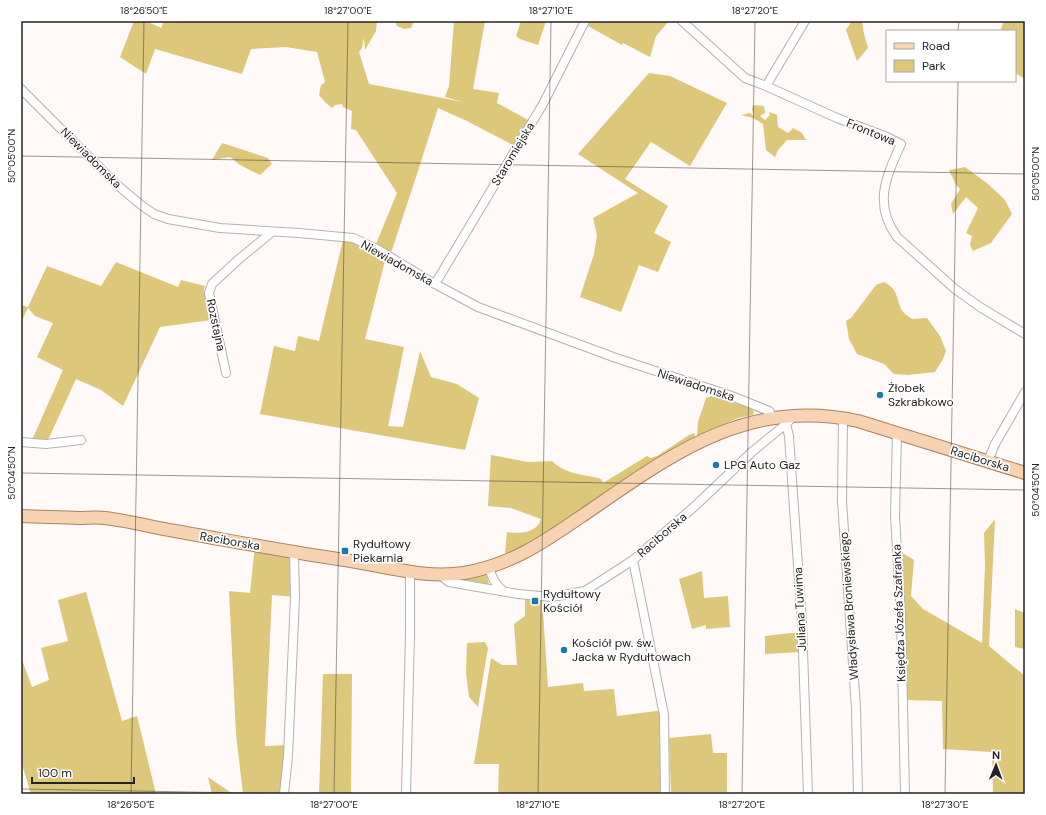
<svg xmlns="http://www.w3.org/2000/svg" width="1046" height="815" font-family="'DM Sans',sans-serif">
<rect width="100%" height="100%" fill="#fff9f8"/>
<!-- green -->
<path fill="#dcc77b" d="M134,21H146L161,28L164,21H377L376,31L365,50L364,38L362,48L359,52L369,84L463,102L445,97L449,86L454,21H485L473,89L499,93L497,103L530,121L513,145L467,121L438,108L418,171L391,253L376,244L397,193L356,130L351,129L352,111L343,107L342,104L335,105L332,108L326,103L319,95L321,85L325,82L317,52L286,47L251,49L242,74L155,49L146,74L120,57Z
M395,21H414L411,28L404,29L397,26Z
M521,21H546L538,45L520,39L516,36Z
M572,21H669L656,36L650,57L623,43L622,45L588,26Z
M852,21H862L864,34L868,48L857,61L846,30Z
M1004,21H1025V79L1015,73V31H1000Z
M649,73L670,76L727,103L690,166L651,142L625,179L668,206L654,233L671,242L658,272L639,265L621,312L580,297L594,254L597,235L593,218L638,193L578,154Z
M753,105L764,106L765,113L760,116L765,120L770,115L769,112L777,115L778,127L788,133L793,128L802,133L806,140H787L778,150L775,157L766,150L763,124L753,118L741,115L750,113L754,116L752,109Z
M222,143L268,158L272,164L260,175L240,165L230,157L212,160Z
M965,167L988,184L1005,200L1012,214L991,243L973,251L970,245L972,236L966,233L978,208L966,197L953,214L951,204L960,189L956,185L949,170Z
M343,240L357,243L385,261L365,339L404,347L388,426L403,427L420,351L431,377L457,384L479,398L465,450L260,414L274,346L295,351L298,336L319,341Z
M116,262L178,287L181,280L205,286L204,290L211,320L160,327L123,406L101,390L76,379L48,440H32L63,370L37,357L53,323L35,316L28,308L21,322V305L28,307L47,266L101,286Z
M884,282C901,291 895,302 904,313C906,315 909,317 912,319L927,318L940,336L946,351L943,359L935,372L908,375L894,374L884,364L857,354L849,339L846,321L851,318L876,285Z
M712,396L751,408L754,412L753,415L738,418L697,436L698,422L706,398Z
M694,433L695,436L693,438L655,462L546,536L507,555L505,552L507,532C520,534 537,533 541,519L511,508L488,506L491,455L528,462L552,461C565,474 581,474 598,478L601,479L603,483L647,456L651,458L657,456L689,435Z
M995,519L989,646L1025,676V794H993L992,752L943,749L942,701L907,700L901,552L914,560L911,596L923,609L982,643L985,565L984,533Z
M255,545L294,553L295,597L272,595L265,746L289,745L284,794H243L236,734L229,591L250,593Z
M702,571L704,598L728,596L730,627L706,629V625L692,629L679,579Z
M485,573L487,577L489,584L487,585L460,579V578Z
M86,592L122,721L137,716L156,794H31L21,761V657L32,687L49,680L41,648L68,641L58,600Z
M525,594L542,596L548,687L583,683L584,691L614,689L617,716L664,710L665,794H498L499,764H474L491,658L502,665H517L514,624L525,616Z
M1015,609L1025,613V649L1015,647Z
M800,632L801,652L765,654V636Z
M485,642L488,648L478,707L469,697L466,673L467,643Z
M323,674H352L351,794H319Z
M711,734L713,753H727V792H671L669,738Z
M208,777L233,794H212Z"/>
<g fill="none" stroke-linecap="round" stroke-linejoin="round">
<!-- street casing -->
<g stroke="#b7b0af" stroke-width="10">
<path id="street" d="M682,21L745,78L766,86L837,118L887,137L901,144C886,177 873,204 897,237L955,289L980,307L1025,334
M766,86L805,21
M21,89L115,183L141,205L154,214L168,219L220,228L299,233L353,238L377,249L435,284L478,307L616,358L729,395L769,411L774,418
M435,284L543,104L585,21
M226,373L209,293L212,284L239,259L272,232
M843,418L842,501L856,708L858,794
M786,424L789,436L802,623L808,794
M897,433L895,516L901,618L905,794
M21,442L46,444L81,440
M988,461L995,444L1025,392
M633,560L664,715L665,794
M489,567C492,577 494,583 502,590
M439,574L449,582L518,594L552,597L585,591L633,560L695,506L753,451L786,424L795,415
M284,794L288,756L295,597L294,553
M406,794L410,635V571"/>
</g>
<!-- primary casing -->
<g stroke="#ab825e" stroke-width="14">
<path id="primary" d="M21,516C40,517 59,517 79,518C87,518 96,517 105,518C129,521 152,527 175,531C232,541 288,552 345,560C384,566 425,579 464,573C510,565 541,544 579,518C667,458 744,396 858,421L1025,473"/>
</g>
<!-- street -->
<use href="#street" stroke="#fff" stroke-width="8"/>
<!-- primary -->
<use href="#primary" stroke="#f7d3b1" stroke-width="12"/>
</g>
<!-- ticks -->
<path fill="none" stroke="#262323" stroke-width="1" stroke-opacity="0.45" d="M958,31L959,21M21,156L1025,174M21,473L1025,490M21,789L302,794M131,794L144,21M334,794L348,21M538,794L551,21M742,794L755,21M945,794L958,81"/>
<!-- markers -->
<g fill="#1b7ba8" stroke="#fff" stroke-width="1.5">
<circle cx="880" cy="395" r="4"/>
<circle cx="716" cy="465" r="4"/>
<rect x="341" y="547" width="8" height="8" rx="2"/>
<rect x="531" y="597" width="8" height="8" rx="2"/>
<circle cx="564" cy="650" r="4"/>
</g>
<g text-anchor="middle" stroke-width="3.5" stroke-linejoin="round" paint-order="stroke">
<!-- street labels -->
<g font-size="12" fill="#262323" stroke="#fff">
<text transform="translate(871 132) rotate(22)" y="4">Frontowa</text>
<text transform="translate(513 154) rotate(-59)" y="4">Staromiejska</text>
<text transform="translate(91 158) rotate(45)" y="4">Niewiadomska</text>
<text transform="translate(397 263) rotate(29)" y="4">Niewiadomska</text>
<text transform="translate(216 325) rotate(78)" y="4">Rozstajna</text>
<text transform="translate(696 385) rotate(18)" y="4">Niewiadomska</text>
<text transform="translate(980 459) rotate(17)" y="4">Raciborska</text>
<text transform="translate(662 535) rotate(-41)" y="4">Raciborska</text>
<text transform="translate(230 541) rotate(10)" y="4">Raciborska</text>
<text transform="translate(849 606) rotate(-94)" y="4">Władysława Broniewskiego</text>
<text transform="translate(800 609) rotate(-93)" y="4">Juliana Tuwima</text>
<text transform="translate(899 613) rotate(-92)" y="4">Księdza Józefa Szafranka</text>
</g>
<!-- poi labels -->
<g font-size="12" fill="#262323" stroke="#fff" text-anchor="start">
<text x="888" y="392">Żłobek<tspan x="888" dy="14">Szkrabkowo</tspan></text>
<text x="724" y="469">LPG Auto Gaz</text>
<text x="353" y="548">Rydułtowy<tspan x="353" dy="14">Piekarnia</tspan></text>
<text x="543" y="598">Rydułtowy<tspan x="543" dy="14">Kościół</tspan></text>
<text x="572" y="647">Kościół pw. św.<tspan x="572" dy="14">Jacka w Rydułtowach</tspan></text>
</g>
</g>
<!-- border -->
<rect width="1046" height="815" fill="none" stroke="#ffffff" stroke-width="44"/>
<!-- legend -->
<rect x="886" y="30" width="130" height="52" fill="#ffffff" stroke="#a8a7a7"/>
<rect x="894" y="43" width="20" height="6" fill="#f7d3b1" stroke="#a8a7a7"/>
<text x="922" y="50" font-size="12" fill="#262323">Road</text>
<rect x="894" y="60" width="20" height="12" fill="#dcc77b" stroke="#a8a7a7"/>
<text x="922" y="70" font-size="12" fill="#262323">Park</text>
<!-- north arrow -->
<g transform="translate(996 765) rotate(1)" stroke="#ffffff" stroke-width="3" paint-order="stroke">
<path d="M0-3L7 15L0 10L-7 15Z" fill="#262323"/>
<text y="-6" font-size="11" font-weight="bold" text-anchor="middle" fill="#262323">N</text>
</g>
<!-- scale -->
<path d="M32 777v6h102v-6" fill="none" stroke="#262323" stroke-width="2"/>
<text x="38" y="777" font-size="12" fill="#262323" stroke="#ffffff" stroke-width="3" paint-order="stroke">100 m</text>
<rect x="22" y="22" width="1002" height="771" fill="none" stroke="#262323" stroke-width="1.5"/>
<g font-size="10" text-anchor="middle" fill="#262323">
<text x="144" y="14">18°26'50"E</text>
<text x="348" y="14">18°27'00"E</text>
<text x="551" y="14">18°27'10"E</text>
<text x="755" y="14">18°27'20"E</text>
<text transform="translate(11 156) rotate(-90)" y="4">50°05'00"N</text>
<text transform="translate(1035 174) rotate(-90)" y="4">50°05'00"N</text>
<text transform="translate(11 473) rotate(-90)" y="4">50°04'50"N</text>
<text transform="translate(1035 490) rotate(-90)" y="4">50°04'50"N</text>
<text x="131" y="808">18°26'50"E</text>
<text x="334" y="808">18°27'00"E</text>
<text x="538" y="808">18°27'10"E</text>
<text x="742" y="808">18°27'20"E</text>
<text x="945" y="808">18°27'30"E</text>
</g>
</svg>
